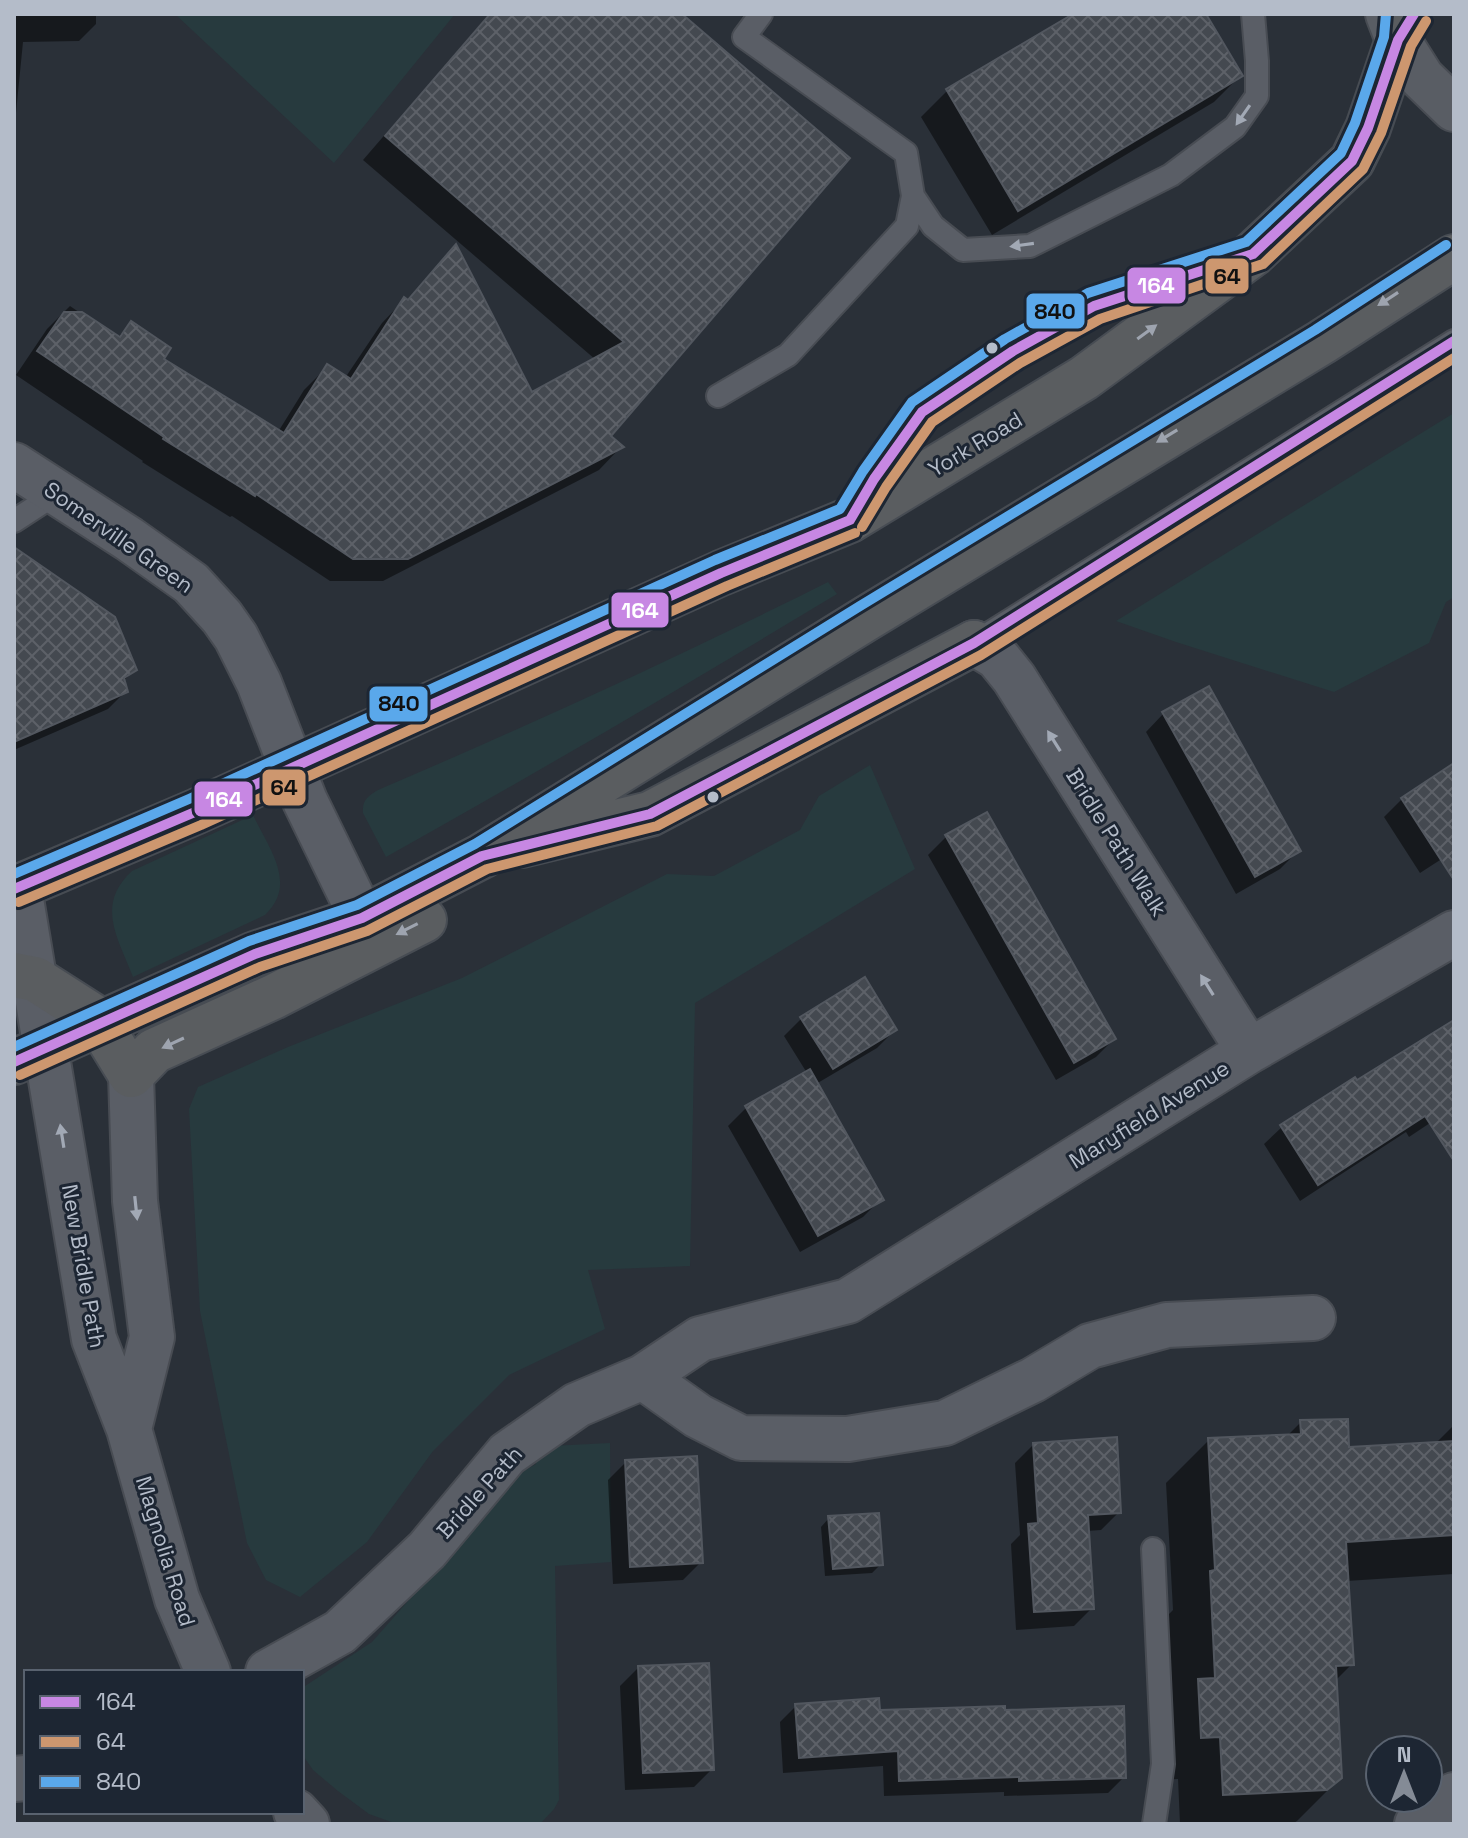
<svg xmlns="http://www.w3.org/2000/svg" width="1468" height="1838" font-family="'Space Grotesk',sans-serif">
<defs>
<pattern id="building-cross-hatch" width="8" height="8" patternUnits="userSpaceOnUse" patternTransform="scale(2)"><rect width="8" height="8" fill="#444950"/><path d="M0 0l8 8M0 8l8-8" fill="none" stroke="#5d6168"/></pattern>
</defs>
<rect width="100%" height="100%" fill="#2a3038"/>
<!-- grass -->
<path fill="#273a3e" d="M175,14H455L334,163Z
M1454,413V597L1446,602L1429,643L1334,692L1176,642L1116,621Z
M828,582L837,594C688,684 538,772 386,857L363,813C362,800 368,796 378,790C530,725 680,656 828,582Z
M870,765L915,869L695,1003L690,1266L588,1270L605,1329L509,1375L433,1451L367,1542L300,1597L266,1580L247,1543L200,1311L189,1109L198,1087L288,1047L462,978L667,874L714,876L800,830L819,796Z
M253,815C269,849 298,884 265,915L133,977C118,938 95,905 132,871Z
M610,1443L611,1562L555,1566L559,1800L554,1809L540,1824H397L369,1814L338,1791L313,1770L302,1754V1688L372,1642L416,1592L473,1516L509,1480L536,1464L534,1453L551,1446Z"/>
<!-- shadow -->
<path fill="#0007" d="M14,14H96V24L79,41L23,42L14,133Z
M489,14H679L608,436L621,447L599,470L383,581H330L232,516L230,517L142,462L143,461L16,375L47,329L70,306L117,338L131,324L161,360L278,432L304,390L327,367L345,378L382,323L404,300L407,301L434,270L456,247L531,395L596,360L363,160Z
M1077,14H1203L1240,76L1214,102L992,235L921,117L947,91Z
M14,550L135,670L123,681L126,691L108,709L14,750Z
M1163,714L1298,851L1280,869L1236,894L1146,732Z
M1454,766V851L1420,873L1384,817L1402,799Z
M946,837L1114,1039L1096,1057L1056,1080L928,855Z
M802,1018L895,1030L877,1048L816,1084L881,1199L863,1217L800,1252L728,1126L746,1108L807,1073L784,1036Z
M1454,1022V1107L1409,1137L1406,1132L1300,1201L1264,1144L1282,1127L1357,1083Z
M1301,1422L1347,1449L1435,1444L1454,1425V1574L1347,1581L1352,1664L1334,1682L1340,1778L1297,1821L1292,1824H1180L1178,1779L1159,1780L1156,1723L1173,1707L1168,1615L1173,1610L1166,1483L1209,1440L1287,1436Z
M1033,1445L1119,1512L1101,1530L1087,1531L1092,1608L1074,1626L1016,1630L1011,1544L1020,1535L1015,1463Z
M626,1462L701,1562L683,1580L613,1584L608,1480Z
M829,1518L881,1564L872,1573L825,1576L821,1527Z
M638,1668L712,1769L694,1787L625,1790L620,1686Z
M796,1706L878,1712H1003L1124,1777L1108,1793L1004,1796V1792L884,1796L883,1766L783,1773L780,1722Z"/>
<!-- building -->
<path fill="url(#building-cross-hatch)" stroke="#52575f" stroke-width="2" d="M490,14H682L850,158L611,436L624,447L408,559H353L256,494L255,496L163,439L164,437L37,351L64,312H82L120,337L131,321L171,348L164,359L284,433L327,364L351,379L404,297L408,300L456,244L532,392L624,342L385,136Z
M1073,14H1206L1243,76L1018,211L946,89Z
M14,547L115,617L137,670L124,678L128,692L14,742Z
M1209,686L1301,851L1255,877L1162,712Z
M1454,763V880L1401,798Z
M987,812L1116,1039L1074,1063L945,835Z
M865,977L897,1030L833,1069L800,1017Z
M1454,1020V1161L1425,1116L1318,1185L1280,1125L1355,1077L1357,1080Z
M810,1069L884,1200L818,1236L745,1106Z
M1348,1419L1349,1447L1454,1441V1535L1346,1542L1354,1665L1336,1666L1342,1778L1327,1790L1223,1795L1220,1737L1201,1738L1198,1679L1215,1678L1210,1571L1215,1570L1208,1438L1301,1434L1300,1420Z
M1117,1437L1121,1513L1088,1515L1094,1609L1034,1612L1028,1524L1038,1523L1033,1443Z
M697,1456L703,1563L630,1567L625,1460Z
M879,1513L883,1565L833,1569L828,1516Z
M709,1663L714,1770L643,1773L638,1666Z
M879,1698L880,1710L1005,1706V1710L1124,1706L1126,1778L1019,1781V1777L899,1781L898,1751L799,1758L795,1704Z"/>
<g fill="none" stroke-linecap="round" stroke-linejoin="round">
<!-- lane casing -->
<g stroke="#484c53" stroke-width="26">
<path id="lane" d="M913,196L933,226L963,250L1030,246L1171,175L1235,127L1257,96V61L1253,14
M718,396L788,355L907,226L913,196L906,153L744,37L761,14
M859,505L874,479L922,412L1013,351L1094,306L1214,267
M14,521L57,493
M974,643L1454,341
M1153,1549L1163,1764L1154,1824"/>
</g>
<!-- street casing -->
<g stroke="#484c53" stroke-width="48">
<path id="street" d="M14,465L129,539L191,583L222,617L236,637L259,683L305,801L362,918
M974,643L997,657L1014,678L1249,1051
M19,887L94,1339L129,1429L177,1599L208,1672
M643,1377L698,1416L741,1438L848,1439L945,1423L1033,1380L1090,1346L1167,1325L1313,1318
M129,1429L152,1337L135,1201L131,1075
M268,1672L340,1632L427,1550L507,1454L577,1405L643,1377L700,1339L848,1301L1249,1051L1454,933
M14,1779L26,1778
M296,1812L307,1824
M1417,1824L1454,1795"/>
</g>
<!-- secondary casing -->
<g stroke="#484c53" stroke-width="48">
<path id="secondary" d="M1388,14L1398,40L1422,78L1454,109"/>
</g>
<!-- highway casing -->
<g stroke="#474c53" stroke-width="48">
<path id="highway" d="M522,845L650,814L974,643
M14,889L195,812L721,573L850,520L1084,378L1253,254L1352,161L1368,128L1398,40L1400,14
M14,975L35,979L96,1018L131,1075L154,1051L273,997L424,920
M14,1062L255,954L362,918L482,856L867,618L1322,342L1454,257"/>
</g>
<!-- lane -->
<use href="#lane" stroke="#5a5e66" stroke-width="22"/>
<!-- street -->
<use href="#street" stroke="#5a5e66" stroke-width="44"/>
<!-- secondary -->
<use href="#secondary" stroke="#595d64" stroke-width="44"/>
<!-- highway -->
<use href="#highway" stroke="#5a5d60" stroke-width="44"/>
<!-- bus-1 casing -->
<g stroke="#1d2633" stroke-width="16">
<path id="bus-1" d="M850,520L874,479L922,412L1013,351L1094,306L1253,254L1352,161L1368,128L1398,40L1414,14
M14,889L195,812L721,573L850,520
M14,1062L255,954L362,918L482,856L650,814L974,643L1454,341"/>
</g>
<!-- bus-2 casing -->
<g stroke="#1d2633" stroke-width="16">
<path id="bus-2" d="M862,527L886,487L932,422L1020,363L1100,319L1263,264L1363,169L1381,133L1411,46L1426,21
M19,902L201,825L727,586L855,533
M20,1075L260,967L367,931L487,869L657,826L981,655L1454,358"/>
</g>
<!-- bus-3 casing -->
<g stroke="#1d2633" stroke-width="16">
<path id="bus-3" d="M14,874L189,799L715,560L840,509L863,471L912,402L1005,339L1088,293L1246,242L1341,153L1355,123L1384,37L1386,14
M14,1047L249,941L357,905L475,844L860,606L1315,330L1446,245"/>
</g>
<!-- bus-1 -->
<use href="#bus-1" stroke="#c787e3" stroke-width="10"/>
<!-- bus-2 -->
<use href="#bus-2" stroke="#cd976f" stroke-width="10"/>
<!-- bus-3 -->
<use href="#bus-3" stroke="#5aa8eb" stroke-width="10"/>
</g>
<!-- one-way arrows -->
<defs><path id="oneway-solid" d="M-6-.8H1V-3.2L6.5 0L1 3.2V.8H-6Z" transform="scale(2)"/></defs>
<g fill="#a2a9b5">
<use href="#oneway-solid" transform="translate(1243 115) rotate(125)"/>
<use href="#oneway-solid" transform="translate(1022 245) rotate(172)"/>
<use href="#oneway-solid" transform="translate(1054 741) rotate(-122)"/>
<use href="#oneway-solid" transform="translate(1207 985) rotate(-122)"/>
<use href="#oneway-solid" transform="translate(62 1136) rotate(-99)"/>
<use href="#oneway-solid" transform="translate(136 1208) rotate(84)"/>
</g>
<g fill="#9ea4af">
<use href="#oneway-solid" transform="translate(1388 299) rotate(147)"/>
<use href="#oneway-solid" transform="translate(1147 332) rotate(-36)"/>
<use href="#oneway-solid" transform="translate(1167 436) rotate(149)"/>
<use href="#oneway-solid" transform="translate(407 929) rotate(153)"/>
<use href="#oneway-solid" transform="translate(173 1043) rotate(155)"/>
</g>
<!-- markers -->
<g fill="#b4bcc9" stroke="#1d2633" stroke-width="3">
<circle cx="992" cy="348" r="7"/>
<circle cx="713" cy="797" r="7"/>
</g>
<g text-anchor="middle" stroke-width="6" stroke-linejoin="round" paint-order="stroke">
<!-- street labels -->
<g font-size="22" fill="#b4bcc9" stroke="#1d2633">
<text transform="translate(975 444) rotate(-31)" y="8">York Road</text>
<text transform="translate(119 537) rotate(35)" y="8">Somerville Green</text>
<text transform="translate(1117 842) rotate(58)" y="8">Bridle Path Walk</text>
<text transform="translate(1149 1114) rotate(-32)" y="8">Maryfield Avenue</text>
<text transform="translate(84 1266) rotate(80)" y="8">New Bridle Path</text>
<text transform="translate(479 1492) rotate(-48)" y="8">Bridle Path</text>
<text transform="translate(166 1551) rotate(73)" y="8">Magnolia Road</text>
</g>
</g>
<g stroke="#1d2633" stroke-width="3">
<rect x="1204" y="257" width="46" height="38" rx="8" fill="#cd976f"/>
<rect x="1126" y="266" width="61" height="39" rx="8" fill="#c787e3"/>
<rect x="1025" y="292" width="61" height="38" rx="8" fill="#5aa8eb"/>
<rect x="610" y="591" width="60" height="38" rx="8" fill="#c787e3"/>
<rect x="368" y="685" width="61" height="38" rx="8" fill="#5aa8eb"/>
<rect x="261" y="768" width="46" height="39" rx="8" fill="#cd976f"/>
<rect x="193" y="780" width="61" height="38" rx="8" fill="#c787e3"/>
</g>
<g font-size="22" text-anchor="middle" font-weight="bold" fill="#fff">
<text x="1156" y="293">164</text>
<text x="640" y="618">164</text>
<text x="224" y="807">164</text>
</g>
<g font-size="22" text-anchor="middle" font-weight="bold" fill="#111">
<text x="1227" y="284">64</text>
<text x="1055" y="319">840</text>
<text x="399" y="711">840</text>
<text x="284" y="795">64</text>
</g>
<!-- border -->
<rect width="1468" height="1838" fill="none" stroke="#b4bcc9" stroke-width="32"/>
<!-- legend -->
<rect x="24" y="1670" width="280" height="144" fill="#1d2633" stroke="#59626f" stroke-width="2"/>
<rect x="40" y="1696" width="40" height="12" fill="#c787e3" stroke="#59626f" stroke-width="2"/>
<text x="96" y="1710" font-size="24" fill="#b4bcc9">164</text>
<rect x="40" y="1736" width="40" height="12" fill="#cd976f" stroke="#59626f" stroke-width="2"/>
<text x="96" y="1750" font-size="24" fill="#b4bcc9">64</text>
<rect x="40" y="1776" width="40" height="12" fill="#5aa8eb" stroke="#59626f" stroke-width="2"/>
<text x="96" y="1790" font-size="24" fill="#b4bcc9">840</text>
<!-- north arrow -->
<g transform="translate(1404 1774)"><circle r="38" fill="#1d2633" stroke="#59626f" stroke-width="2"/>
<path d="M0-6L14 30L0 20L-14 30Z" fill="#848b96"/>
<text y="-12" font-size="22" font-weight="bold" text-anchor="middle" fill="#b4bcc9">N</text>
</g>
</svg>
